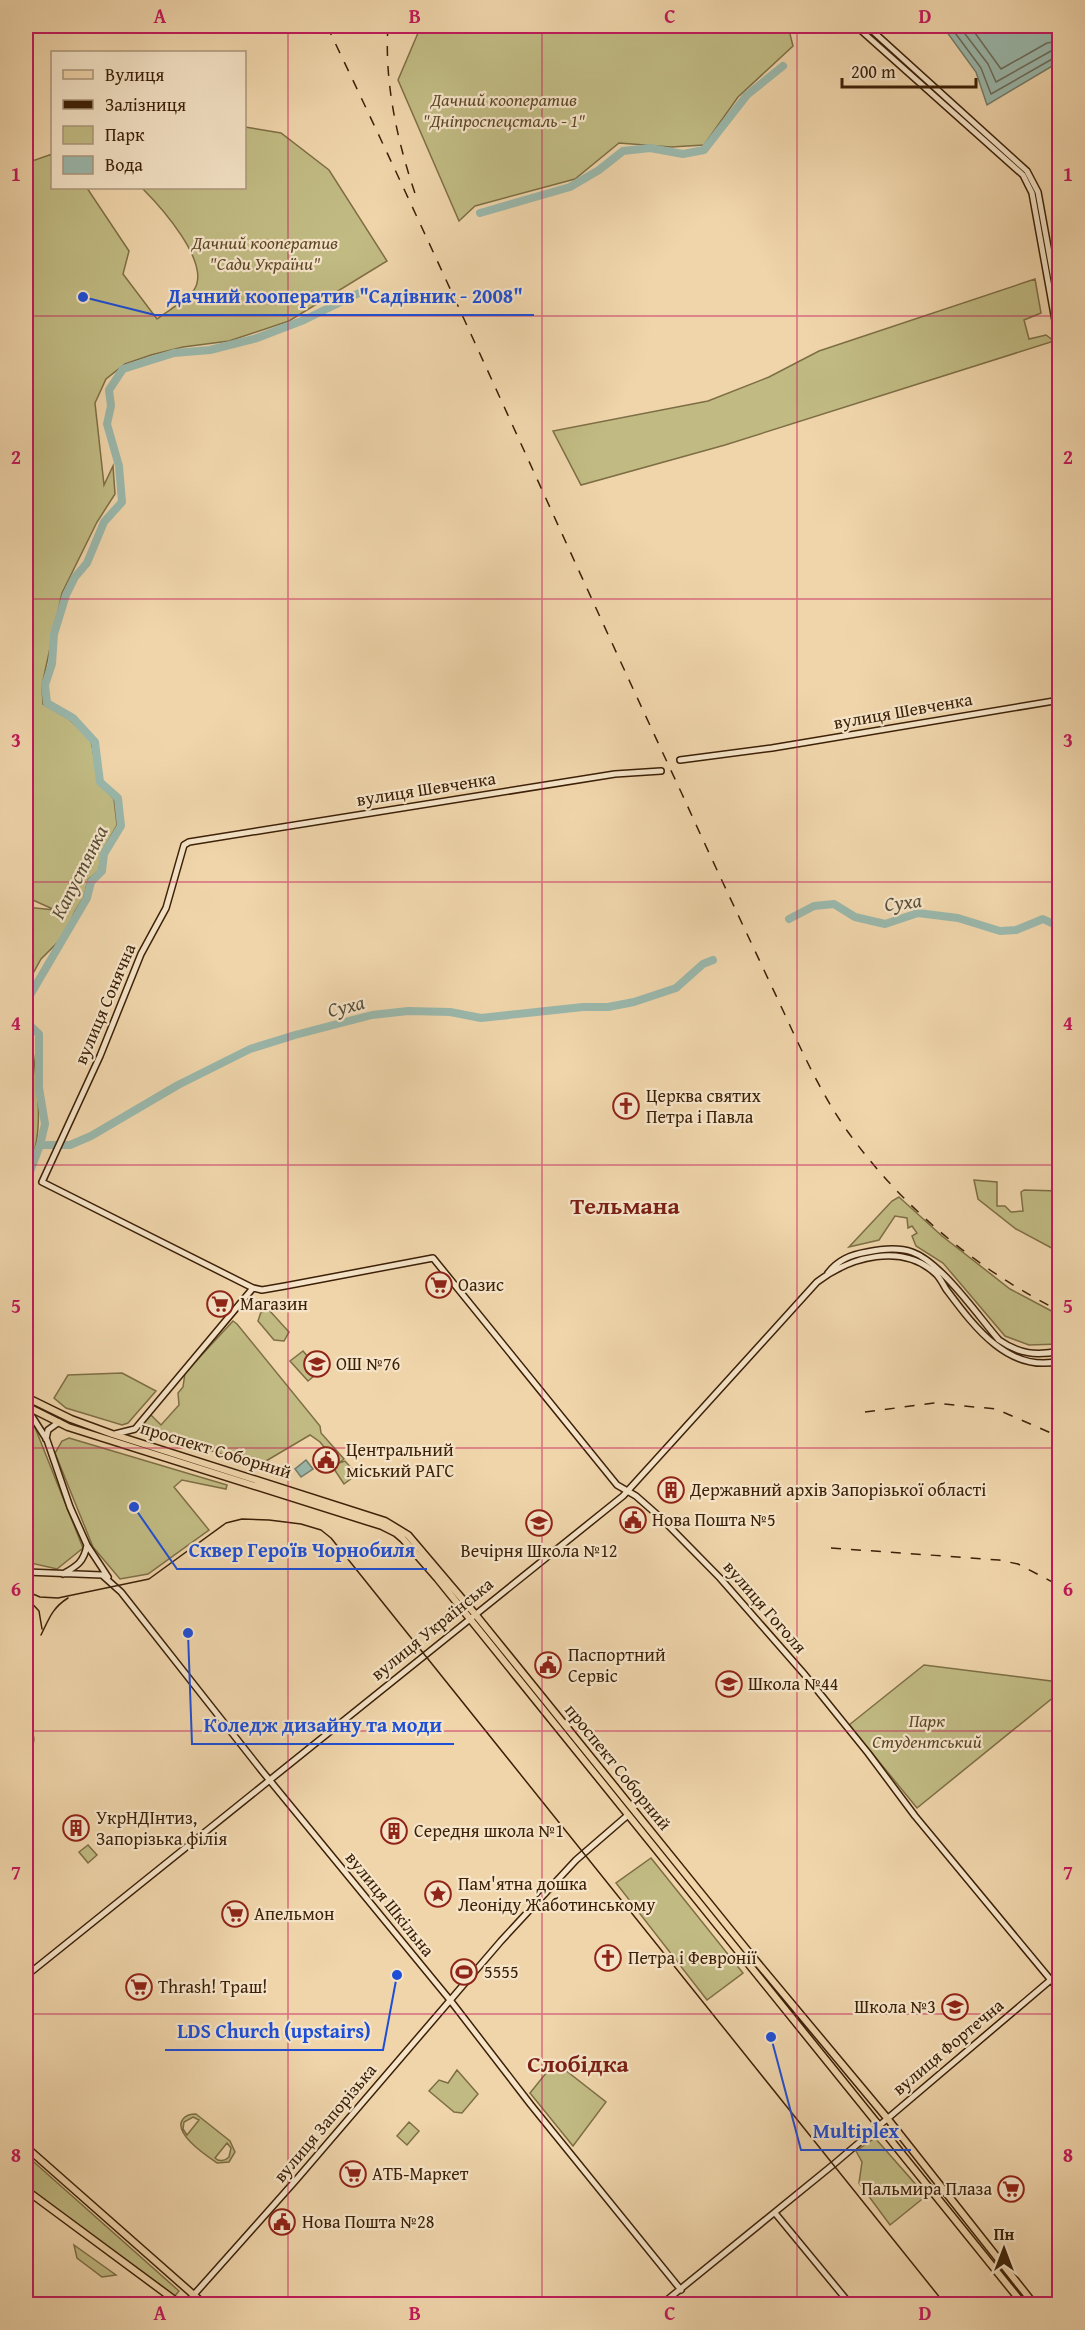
<svg xmlns="http://www.w3.org/2000/svg" width="1085" height="2330" font-family="'Gentium Book Plus',serif">
<rect width="100%" height="100%" fill="#f0d5ab"/>
<filter id="stains"><feTurbulence type="fractalNoise" baseFrequency=".00333" numOctaves="4"/><feColorMatrix values="0 0 0 0 .2 0 0 0 0 .09 0 0 0 0 .02 0 0 0 .5 -.17"/></filter>
<radialGradient id="worn" r=".72"><stop offset=".6" stop-color="#630" stop-opacity="0"/><stop offset="1" stop-color="#630" stop-opacity=".3"/></radialGradient>
<!-- green -->
<path fill="#c1bb83" stroke="#7e6e45" stroke-width="1.5" fill-rule="evenodd" d="M421,26H788L793,46L738,97L704,145L671,147L619,143L575,179L475,206L459,221L398,80Z
M245,127L281,133L329,170L387,261L289,321L229,341L183,347L151,355L125,364L106,379L95,403L104,485L113,466L115,494L97,522L62,593L42,685L43,704L69,719L91,740L99,784L114,799L117,825L102,852L99,870L88,880L84,897L75,911L64,936L41,959L26,986V907L55,910L26,897V174L32,161L52,154V188H87L129,251L123,274L157,319C166,312 188,299 194,290C212,263 160,206 142,188H244Z
M1059,262V321L1045,265Z
M1035,279L1041,313L1024,320L1029,339L1046,335L1054,341L725,445L581,485L553,431L708,401L769,377L819,351Z
M26,1028L31,1034C35,1075 48,1135 26,1171Z
M974,1180L997,1182V1206H1005L1011,1212L1023,1211L1021,1192L1024,1190L1059,1191V1252L1016,1229L978,1199Z
M899,1197L942,1236L1010,1289L1059,1315V1344L1029,1345L1005,1336L943,1263L916,1246L912,1236L917,1233L912,1226L908,1228L907,1218L895,1216L879,1240L849,1247L892,1201Z
M269,1310L289,1332L284,1341L274,1340L258,1321L261,1312Z
M233,1321L237,1324L320,1426L321,1433L344,1459L339,1463L345,1461L355,1472H360L344,1484L332,1466L333,1458L320,1442L310,1435L266,1461L277,1466L283,1473L138,1428L150,1414L161,1425L179,1405L178,1393L183,1387L185,1373Z
M303,1351L320,1371L308,1381L290,1361Z
M122,1373L156,1391L128,1423L122,1425L66,1408L54,1398L68,1375Z
M26,1416L32,1420L83,1548L57,1569L26,1562Z
M69,1438L227,1485L226,1489L182,1480L174,1487L209,1530L148,1574L120,1579L93,1547L55,1453L62,1441Z
M924,1665L1051,1681L1060,1692L917,1808L849,1725Z
M26,1724C36,1734 37,1744 26,1753Z
M88,1845L97,1855L88,1863L79,1852Z
M651,1858L743,1973L707,2000L616,1883Z
M555,2062L606,2102L573,2146L530,2093Z
M457,2070L478,2094L462,2113L454,2112L429,2091L439,2080L448,2083Z
M196,2114L230,2141L235,2152L229,2162L217,2163C207,2156 172,2133 183,2119C186,2115 191,2114 196,2114ZM193,2117L199,2120L187,2135L183,2129L184,2122ZM227,2143L231,2148L229,2157C225,2161 219,2162 215,2158Z
M409,2122L419,2131L407,2145L397,2136Z
M875,2138L926,2196L890,2225L859,2183L862,2162L856,2151Z
M26,2155L179,2291L174,2297L26,2186Z
M74,2245L116,2275L102,2277L77,2258Z"/>
<!-- water -->
<path fill="#9ab8ac" stroke="#747b6a" stroke-width="1.5" d="M939,26H1059V62L987,105L976,72L944,28Z
M306,1460L313,1469L301,1477L295,1469Z"/>
<g fill="none" stroke-linecap="round" stroke-linejoin="round">
<!-- shore -->
<path stroke="#6b6c5a" stroke-width="1.5" d="M950,26L981,68L991,94L1054,58L1060,57
M959,26L988,64L996,82L1051,51L1060,50
M970,26L1001,69L1047,43L1060,41"/>
<!-- river -->
<path stroke="#9ab8ac" stroke-width="8" d="M480,213L570,187L599,170L623,151L650,148L683,154L704,150L747,95L783,66
M789,919L814,906L834,904L855,917L885,924L918,913L958,918L1000,931L1016,930L1043,919L1060,927
M26,1002L87,898L91,882L102,871L104,854L121,826L118,798L100,782L95,742L73,718L47,703L45,685L52,664L54,634L66,595L75,577L87,563L104,522L122,502L119,466L107,424L111,406L109,390L123,369L174,353L210,350L257,338L304,320L359,293
M26,1022L39,1034V1088L45,1124L40,1145
M26,1182L40,1145H70L91,1136L178,1085L250,1049L295,1035L372,1015L408,1011L450,1012L481,1018L583,1007H608L634,1002L676,988L703,964L713,960"/>
<!-- secondary casing -->
<g stroke="#3c2007" stroke-width="8">
<path id="secondary" d="M856,26L1023,175L1032,193L1060,348
M867,26L1027,171L1038,192L1060,313
M680,760L772,748L1060,700
M828,1273C838,1260 850,1255 867,1252C881,1249 898,1247 912,1252C941,1262 978,1316 999,1340C1019,1354 1036,1356 1060,1351
M253,1288L42,1182L100,1056L141,954L166,908L184,845L189,842L615,774L661,771
M26,1407L47,1440L70,1507L87,1545L108,1577
M115,1434L135,1429L253,1288L262,1290L285,1286L433,1258L617,1485L636,1496L661,1518L720,1578L805,1675L868,1753L915,1816L1060,1991
M46,1439L48,1430L59,1422
M26,1572L102,1575L121,1592L262,1771L450,2000L531,2105L681,2290
M63,1574C77,1566 84,1562 87,1545
M26,1976L623,1496L817,1282C850,1257 902,1242 936,1274C940,1278 943,1284 946,1289C973,1325 1008,1374 1060,1361
M775,2213L850,2304
M190,2304L191,2298L296,2180L501,1941L576,1860L628,1815
M662,2304L834,2164L1060,1972"/>
</g>
<!-- primary casing -->
<g stroke="#3c2007" stroke-width="9">
<path id="primary" d="M26,1397L71,1419L112,1434L385,1521L408,1535L475,1614L751,1955L887,2118L1034,2304
M26,1406L68,1427L382,1526L396,1533L403,1539L437,1578L1023,2304
M26,2147L204,2304
M26,2190L180,2304"/>
</g>
<!-- secondary -->
<use href="#secondary" stroke="#f5e4c8" stroke-width="5"/>
<!-- primary -->
<use href="#primary" stroke="#f0d5ab" stroke-width="6"/>
<!-- tram -->
<path stroke="#3c2007" stroke-width="1.5" d="M26,1591L40,1597L58,1598L149,1579L226,1523L242,1519L269,1520L301,1524L321,1530L331,1538L945,2304
M26,1597L39,1611L42,1629
M41,1635C49,1619 52,1608 68,1598"/>
<!-- rail -->
<path stroke="#3c2007" stroke-width="1.5" stroke-dasharray="10 10" stroke-linecap="butt" d="M327,26C449,280 562,538 682,794C711,858 741,921 771,985C795,1035 816,1087 848,1132C902,1207 977,1270 1060,1311
M388,26C384,83 398,145 417,199
M865,1412L934,1403L996,1409L1060,1437
M831,1548L999,1560L1018,1564L1060,1586"/>
</g>
<!-- grid -->
<path fill="none" stroke="#c2185b" stroke-width="1.5" stroke-opacity="0.55" d="M288,26V2304M542,26V2304M797,26V2304M26,316H1060M26,599H1060M26,882H1060M26,1165H1060M26,1448H1060M26,1731H1060M26,2014H1060"/>
<!-- icons -->
<defs>
<g id="church-ring" transform="scale(1.35)"><circle r="9.5" fill="#f5e4c8" stroke="#8f2418" stroke-width="1.5"/><path d="M-1.2-6h2.4v3.5h3.3v2.4h-3.3V6h-2.4V-.1h-3.3v-2.4h3.3Z" fill="#8f2418"/></g>
<g id="supermarket-ring" transform="scale(1.35)"><circle r="9.5" fill="#f5e4c8" stroke="#8f2418" stroke-width="1.5"/><path d="M-6-5.5h2.5l.6 2H6L4.5 2H-2.5L-4.4-4H-6ZM-1.5 3.2a1.3 1.3 0 1 0 .1 0ZM3 3.2a1.3 1.3 0 1 0 .1 0Z" fill="#8f2418"/></g>
<g id="school-ring" transform="scale(1.35)"><circle r="9.5" fill="#f5e4c8" stroke="#8f2418" stroke-width="1.5"/><path d="M0-5L7-2L0 1L-7-2ZM-4 1L0 2.5L4 1V4Q0 6-4 4Z" fill="#8f2418"/></g>
<g id="civic-ring" transform="scale(1.35)"><circle r="9.5" fill="#f5e4c8" stroke="#8f2418" stroke-width="1.5"/><path d="M-.6-6.5H3V-4.5H.6V-3L4-1V1h2V6H-6V1h2V-1L-.6-3ZM-1.2 2.5V6h2.4V2.5Z" fill="#8f2418"/></g>
<g id="building-ring" transform="scale(1.35)"><circle r="9.5" fill="#f5e4c8" stroke="#8f2418" stroke-width="1.5"/><path d="M-4-6H4V6H1V3H-1V6H-4ZM-2.5-4.3h1.7v1.8h-1.7ZM.8-4.3h1.7v1.8H.8ZM-2.5-1h1.7V.8h-1.7ZM.8-1h1.7V.8H.8Z" fill="#8f2418"/></g>
<g id="sight-ring" transform="scale(1.35)"><circle r="9.5" fill="#f5e4c8" stroke="#8f2418" stroke-width="1.5"/><path d="M0-6L1.8-2.2L6-1.7L2.9 1.2L3.7 5.4L0 3.3L-3.7 5.4L-2.9 1.2L-6-1.7L-1.8-2.2Z" fill="#8f2418"/></g>
<g id="stadium-ring" transform="scale(1.35)"><circle r="9.5" fill="#f5e4c8" stroke="#8f2418" stroke-width="1.5"/><path d="M0-5a6.5 5 0 1 0 0 10a6.5 5 0 1 0 0-10ZM-3.5-1.8h7v3.6h-7Z" fill="#8f2418"/></g>
</defs>
<g fill-rule="evenodd">
<use href="#church-ring" x="626" y="1106"/>
<use href="#supermarket-ring" x="439" y="1285"/>
<use href="#supermarket-ring" x="220" y="1304"/>
<use href="#school-ring" x="317" y="1364"/>
<use href="#civic-ring" x="326" y="1460"/>
<use href="#building-ring" x="671" y="1490"/>
<use href="#civic-ring" x="633" y="1520"/>
<use href="#school-ring" x="539" y="1523"/>
<use href="#civic-ring" x="548" y="1665"/>
<use href="#school-ring" x="729" y="1684"/>
<use href="#building-ring" x="76" y="1828"/>
<use href="#building-ring" x="394" y="1831"/>
<use href="#sight-ring" x="438" y="1894"/>
<use href="#supermarket-ring" x="235" y="1914"/>
<use href="#church-ring" x="608" y="1958"/>
<use href="#stadium-ring" x="464" y="1972"/>
<use href="#supermarket-ring" x="139" y="1987"/>
<use href="#school-ring" x="955" y="2007"/>
<use href="#supermarket-ring" x="353" y="2174"/>
<use href="#supermarket-ring" x="1011" y="2189"/>
<use href="#civic-ring" x="282" y="2222"/>
</g>
<g text-anchor="middle" stroke-width="4.5" stroke-linejoin="round" paint-order="stroke">
<!-- park labels -->
<g font-size="18" font-style="italic" fill="#5d4726" stroke="#f5e4c8">
<text x="504" y="106">Дачний кооператив<tspan x="504" dy="21">"Дніпроспецсталь - 1"</tspan></text>
<text x="265" y="249">Дачний кооператив<tspan x="265" dy="21">"Сади України"</tspan></text>
<text x="927" y="1727">Парк<tspan x="927" dy="21">Студентський</tspan></text>
</g>
<!-- street labels -->
<g font-size="18" fill="#3c2007" stroke="#f5e4c8">
<text transform="translate(903 711) rotate(-10)" y="6">вулиця Шевченка</text>
<text transform="translate(426 789) rotate(-9)" y="6">вулиця Шевченка</text>
<text transform="translate(105 1004) rotate(-67)" y="6">вулиця Сонячна</text>
<text transform="translate(216 1450) rotate(17)" y="6">проспект Соборний</text>
<text transform="translate(765 1607) rotate(49)" y="6">вулиця Гоголя</text>
<text transform="translate(432 1629) rotate(-39)" y="6">вулиця Українська</text>
<text transform="translate(618 1767) rotate(51)" y="6">проспект Соборний</text>
<text transform="translate(390 1904) rotate(51)" y="6">вулиця Шкільна</text>
<text transform="translate(948 2047) rotate(-40)" y="6">вулиця Фортечна</text>
<text transform="translate(325 2123) rotate(-50)" y="6">вулиця Запорізька</text>
</g>
<!-- poi labels -->
<g font-size="18" fill="#3c2007" stroke="#f5e4c8" text-anchor="start">
<text x="646" y="1102">Церква святих<tspan x="646" dy="21">Петра і Павла</tspan></text>
<text x="458" y="1291">Оазис</text>
<text x="240" y="1310">Магазин</text>
<text x="336" y="1370">ОШ №76</text>
<text x="346" y="1456">Центральний<tspan x="346" dy="21">міський РАГС</tspan></text>
<text x="690" y="1496">Державний архів Запорізької області</text>
<text x="652" y="1526">Нова Пошта №5</text>
<text x="539" y="1557" text-anchor="middle">Вечірня Школа №12</text>
<text x="568" y="1661">Паспортний<tspan x="568" dy="21">Сервіс</tspan></text>
<text x="748" y="1690">Школа №44</text>
<text x="96" y="1824">УкрНДІнтиз,<tspan x="96" dy="21">Запорізька філія</tspan></text>
<text x="414" y="1837">Середня школа №1</text>
<text x="458" y="1890">Пам'ятна дошка<tspan x="458" dy="21">Леоніду Жаботинському</tspan></text>
<text x="254" y="1920">Апельмон</text>
<text x="628" y="1964">Петра і Февронії</text>
<text x="484" y="1978">5555</text>
<text x="158" y="1993">Thrash! Траш!</text>
<text x="936" y="2013" text-anchor="end">Школа №3</text>
<text x="372" y="2180">АТБ-Маркет</text>
<text x="992" y="2195" text-anchor="end">Пальмира Плаза</text>
<text x="302" y="2228">Нова Пошта №28</text>
</g>
<!-- water labels -->
<g font-size="20" font-style="italic" fill="#584e39" stroke="#f5e4c8">
<text transform="translate(79 872) rotate(-63)" y="7">Капустянка</text>
<text transform="translate(903 902) rotate(-7)" y="7">Суха</text>
<text transform="translate(346 1006) rotate(-14)" y="7">Суха</text>
</g>
<!-- district labels -->
<g font-size="24" font-weight="bold" fill="#7a1f14" stroke="#f5e4c8">
<text x="625" y="1214">Тельмана</text>
<text x="578" y="2072">Слобідка</text>
</g>
</g>
<!-- callouts -->
<path fill="none" stroke="#1d4ed8" stroke-width="2" d="M83 297L155 315H534M134 1507L177 1569H427M188 1633L192 1744H454M397 1975L383 2050H165M771 2037L801 2150H911"/>
<g fill="#1d4ed8" stroke="#f5e4c8" stroke-width="2">
<circle cx="83" cy="297" r="6"/>
<circle cx="134" cy="1507" r="6"/>
<circle cx="188" cy="1633" r="6"/>
<circle cx="397" cy="1975" r="6"/>
<circle cx="771" cy="2037" r="6"/>
</g>
<g font-size="20" text-anchor="middle" font-weight="bold" fill="#1d4ed8" stroke="#f5e4c8" stroke-width="4.5" stroke-linejoin="round" paint-order="stroke">
<text x="345" y="303">Дачний кооператив "Садівник - 2008"</text>
<text x="302" y="1557">Сквер Героїв Чорнобиля</text>
<text x="323" y="1732">Коледж дизайну та моди</text>
<text x="274" y="2038">LDS Church (upstairs)</text>
<text x="856" y="2138">Multiplex</text>
</g>
<!-- margin -->
<rect width="1085" height="2330" fill="none" stroke="#f0d5ab" stroke-width="66"/>
<!-- legend -->
<rect x="51" y="51" width="195" height="138" fill="#f5e4c8" stroke="#ab967b" stroke-width="1.5"/>
<rect x="63" y="70" width="30" height="9" fill="#f0d5ab" stroke="#ab967b" stroke-width="1.5"/>
<text x="105" y="81" font-size="18" fill="#3c2007">Вулиця</text>
<rect x="63" y="100" width="30" height="9" fill="#3c2007" stroke="#ab967b" stroke-width="1.5"/>
<text x="105" y="111" font-size="18" fill="#3c2007">Залізниця</text>
<rect x="63" y="126" width="30" height="18" fill="#c1bb83" stroke="#ab967b" stroke-width="1.5"/>
<text x="105" y="141" font-size="18" fill="#3c2007">Парк</text>
<rect x="63" y="156" width="30" height="18" fill="#9ab8ac" stroke="#ab967b" stroke-width="1.5"/>
<text x="105" y="171" font-size="18" fill="#3c2007">Вода</text>
<!-- north arrow -->
<g transform="translate(1004 2249)" stroke="#f5e4c8" stroke-width="4.5" paint-order="stroke">
<path d="M0-4.5L10 22L0 15L-10 22Z" fill="#3c2007"/>
<text y="-9" font-size="16" font-weight="bold" text-anchor="middle" fill="#3c2007">Пн</text>
</g>
<!-- scale -->
<path d="M842 78v9h134v-9" fill="none" stroke="#3c2007" stroke-width="3"/>
<text x="851" y="78" font-size="18" fill="#3c2007" stroke="#f5e4c8" stroke-width="4.5" paint-order="stroke">200 m</text>
<rect x="33" y="33" width="1019" height="2264" fill="none" stroke="#c2185b" stroke-width="2"/>
<g font-size="20" text-anchor="middle" font-weight="bold" fill="#c2185b">
<text x="160" y="23">A</text>
<text x="415" y="23">B</text>
<text x="670" y="23">C</text>
<text x="925" y="23">D</text>
<text x="16" y="181">1</text>
<text x="1068" y="181">1</text>
<text x="16" y="464">2</text>
<text x="1068" y="464">2</text>
<text x="16" y="747">3</text>
<text x="1068" y="747">3</text>
<text x="16" y="1030">4</text>
<text x="1068" y="1030">4</text>
<text x="16" y="1313">5</text>
<text x="1068" y="1313">5</text>
<text x="16" y="1596">6</text>
<text x="1068" y="1596">6</text>
<text x="16" y="1879">7</text>
<text x="1068" y="1879">7</text>
<text x="16" y="2162">8</text>
<text x="1068" y="2162">8</text>
<text x="160" y="2320">A</text>
<text x="415" y="2320">B</text>
<text x="670" y="2320">C</text>
<text x="925" y="2320">D</text>
</g>
<rect width="100%" height="100%" filter="url(#stains)"/>
<rect width="100%" height="100%" fill="url(#worn)"/>
</svg>
